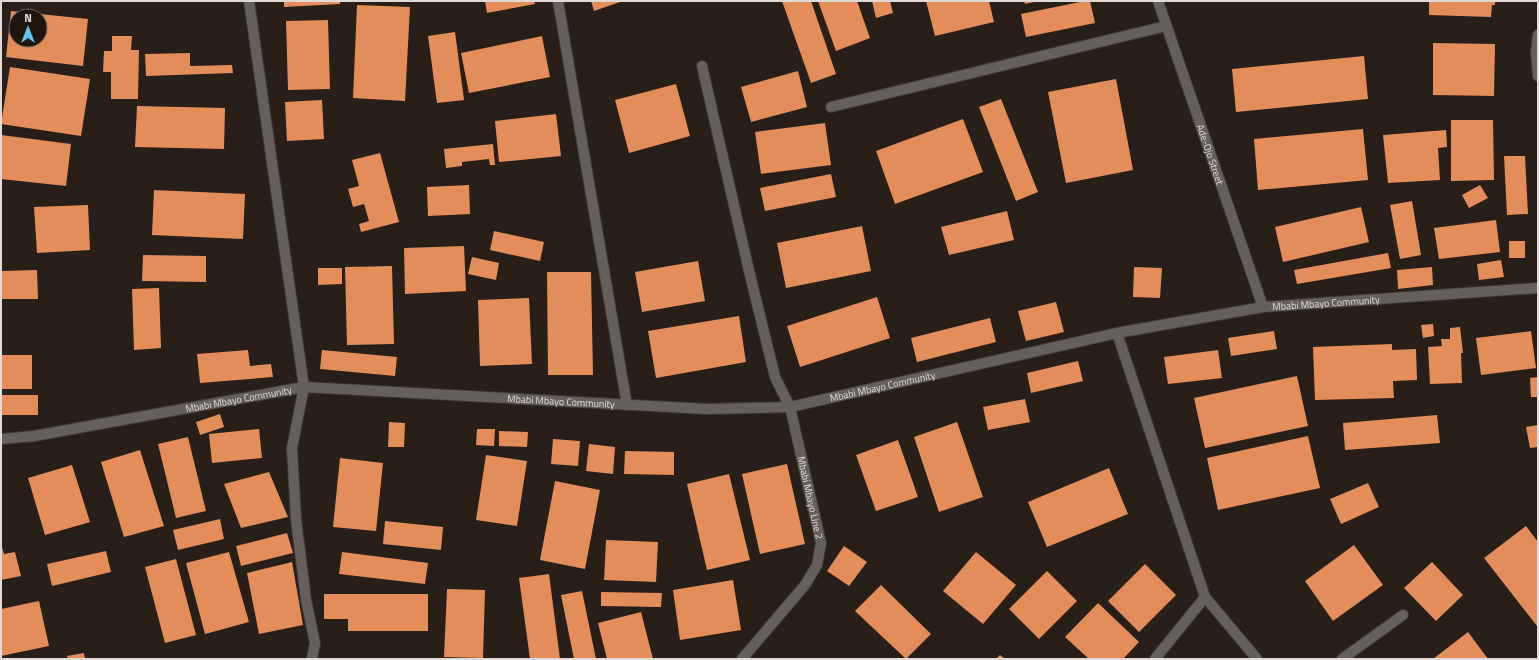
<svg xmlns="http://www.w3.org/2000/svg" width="1539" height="660" font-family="'Titillium Web',sans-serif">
<rect width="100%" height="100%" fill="#291f19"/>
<!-- building -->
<path fill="#e38d5a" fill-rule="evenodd" d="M284,1H340V4L284,7Z
M485,1H534L535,4L487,13Z
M591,1H623L594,11Z
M782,1H811L836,74L811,83Z
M818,1H857L870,38L836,51Z
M872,1H890L893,13L876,18Z
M926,1H989L994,22L935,36Z
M1024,1H1034V2L1025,4Z
M1085,1H1090L1095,23L1026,37L1021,14Z
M1429,1H1495V5H1492L1491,17L1429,15Z
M357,5L410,7L405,101L353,98Z
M11,11L88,19L83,66L6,57ZM16,16H40V40H16Z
M328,20L330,89L288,90L286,21Z
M455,32L464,100L437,103L428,36Z
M112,36H132L131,50H139L138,99H111V72H103L104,51H112Z
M542,36L550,77L469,93L461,53Z
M1433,43L1495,44L1494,96L1433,95Z
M190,53V66L232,65L233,73L146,76L145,54Z
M1364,56L1368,99L1236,112L1232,69Z
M10,67L90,79L81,136L1,124Z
M798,71L807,107L751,122L741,87Z
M1116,79L1133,170L1066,183L1048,92Z
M676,84L690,136L629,153L615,100Z
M1001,99L1038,192L1016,201L979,107Z
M322,100L324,139L287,141L285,102Z
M137,106L225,108L224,149L135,147Z
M556,114L561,156L499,162L495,121Z
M963,119L983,172L895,204L876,151Z
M1451,120H1493L1494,180L1451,181Z
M825,123L831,165L761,174L755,132Z
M1363,129L1368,180L1258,190L1254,139Z
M1446,130L1447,147L1438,148L1440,180L1388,183L1383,135Z
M1,135L71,144L66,186L1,179Z
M493,144L495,165H490L489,159L462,162V166L446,168L444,149Z
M380,153L399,222L361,232L359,224L369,221L364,204L353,207L348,189L359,186L352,160Z
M1504,156H1525L1528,214L1507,215Z
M831,174L836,197L765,211L760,188Z
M469,185L470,214L428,216L427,187Z
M1480,185L1488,198L1469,208L1462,195Z
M154,190L245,194L243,239L152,235Z
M1412,201L1421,255L1400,259L1390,205Z
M88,205L90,250L37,253L34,207Z
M1361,207L1369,242L1283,262L1275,227Z
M1007,211L1014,240L949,255L941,227Z
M1496,220L1500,252L1439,259L1434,228Z
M862,226L871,271L786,288L777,243Z
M494,231L544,242L540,261L490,250Z
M1509,241H1525V258H1509Z
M464,246L466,291L405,294L404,248Z
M1388,253L1391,268L1297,284L1294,270Z
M143,255L206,256V282L142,281Z
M472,257L499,263L496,280L468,274Z
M1501,260L1504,277L1479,280L1477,264Z
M698,261L705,301L642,312L635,272Z
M392,266L394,344L347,345L345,267Z
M1134,267L1162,268L1160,298L1133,297Z
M1432,267L1433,285L1398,289L1397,270Z
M318,268H342V284L318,285Z
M37,270L38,299H1V271Z
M547,272H591L593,375H548Z
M159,288L161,348L134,350L132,289Z
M877,297L890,338L800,367L787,326Z
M529,298L532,364L480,366L478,300Z
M1056,302L1064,332L1026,341L1018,311Z
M739,316L746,362L656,378L648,331Z
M990,318L996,342L917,362L911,338Z
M1433,324L1434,336L1423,338L1421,325Z
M1460,327L1463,353H1461L1462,383L1430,384L1428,347L1442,346L1441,339H1450V328Z
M1274,331L1277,349L1231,356L1228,338Z
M1531,331L1536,368L1481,375L1476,338Z
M1392,344V350L1416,349L1417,380L1393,381L1394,398L1315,400L1313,347Z
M248,350L250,366L271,364L273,377L200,383L197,354Z
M322,350L397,357L395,376L320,369Z
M1218,350L1222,378L1168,384L1164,357Z
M1,355H32V389H1Z
M1078,361L1083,381L1031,393L1027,373Z
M1297,376L1308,426L1205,448L1194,398Z
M1538,377V397H1531L1530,378Z
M1,395H38V415H1Z
M1025,399L1030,422L988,430L983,407Z
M220,414L224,427L200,435L196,422Z
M1437,415L1440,443L1345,450L1343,423Z
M389,422L405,423L404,447H388Z
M957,422L983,497L939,512L914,437Z
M1538,425V447L1530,448L1526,427Z
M259,429L262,458L212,463L209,434Z
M477,429H495L494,446L476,445Z
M499,431L528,432L527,447L499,446Z
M1308,436L1320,488L1218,510L1207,458Z
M188,437L206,511L176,518L158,444Z
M553,439L580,441L578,466L551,464Z
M898,440L918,497L876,511L856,455Z
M589,444L615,447L613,474L586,471Z
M140,450L164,526L124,537L101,462Z
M625,451L674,452V475L624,474Z
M486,455L527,461L517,526L476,520Z
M340,458L383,463L376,531L333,527Z
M787,464L805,544L760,554L742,474Z
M72,465L90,522L45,535L28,478Z
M1109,468L1128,514L1047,547L1028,502Z
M269,472L288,517L241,528L224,484Z
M729,474L750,560L707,570L687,484Z
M555,481L600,490L585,569L540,560Z
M1368,483L1379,507L1341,524L1330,499Z
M220,519L224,539L178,550L173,530Z
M385,521L443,527L441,550L383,544Z
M1526,526L1538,542L1537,626L1484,558Z
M287,533L293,553L241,566L236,546Z
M606,540L658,542L656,582L604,580Z
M1,544L4,554L15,552L21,576L1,580Z
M1354,545L1383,585L1333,621L1305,581Z
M844,546L867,562L849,586L827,571Z
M106,551L111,572L52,586L47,564Z
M229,552L249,622L205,634L186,563Z
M342,552L428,563L425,584L339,574Z
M976,552L1016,585L983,624L943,591Z
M176,559L196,635L165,643L145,567Z
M292,562L303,625L259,634L247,573Z
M1432,562L1463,595L1436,621L1404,588Z
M1145,564L1176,595L1139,632L1108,601Z
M1047,571L1077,601L1039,639L1009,609Z
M549,574L560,659H530L519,578Z
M733,580L741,630L680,640L673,590Z
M881,585L931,634L906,659L855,611Z
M447,589L485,590L483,658L444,657Z
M582,591L596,659H574L561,595Z
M601,592L662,593L661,607L601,606Z
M324,594H428V631H348V619H324Z
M39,601L49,646L1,656V609Z
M1098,603L1139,642L1123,659H1089L1065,637Z
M641,612L653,659H607L598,623Z
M1468,632L1488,659H1433Z
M84,653L85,659H68L67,656Z
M1000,655L1005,659H996Z"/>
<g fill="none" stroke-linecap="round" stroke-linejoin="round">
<!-- service casing -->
<g stroke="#433933" stroke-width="12">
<path id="service" d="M1342,659L1403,615"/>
</g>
<!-- minor casing -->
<g stroke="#433933" stroke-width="12">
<g id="minor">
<path d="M249,1L304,387L292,448L296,519L306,600L315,643L312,658"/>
<path d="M558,1L627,405"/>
<path id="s1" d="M1158,1L1263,307"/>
<path d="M1538,35L1536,52L1538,76"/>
<path id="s2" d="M702,66L750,275L775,377L790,407L821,543L817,565L805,585L742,659"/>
<path d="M831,107L1166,26"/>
<path d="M1117,333L1205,597L1257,659"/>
<path id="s3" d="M1,439L34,436L304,387L707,409L790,407L1117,333L1263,307L1538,288"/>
<path d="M1155,659L1205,597"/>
</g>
</g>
<!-- service -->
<use href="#service" stroke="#65605d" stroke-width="10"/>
<!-- minor -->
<use href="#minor" stroke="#65605d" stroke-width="10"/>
</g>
<g text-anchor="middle" stroke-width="4" stroke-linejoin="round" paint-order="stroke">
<!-- street labels -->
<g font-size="10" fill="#e1dad6" stroke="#1f1610">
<text dy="4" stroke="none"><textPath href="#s1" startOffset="162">Ade-Ojo Street</textPath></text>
<text dy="4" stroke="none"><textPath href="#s3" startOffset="1341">Mbabi Mbayo Community</textPath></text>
<text dy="4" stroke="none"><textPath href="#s3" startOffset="889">Mbabi Mbayo Community</textPath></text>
<text dy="4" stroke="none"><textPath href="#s3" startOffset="241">Mbabi Mbayo Community</textPath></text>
<text dy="4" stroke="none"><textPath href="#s3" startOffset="565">Mbabi Mbayo Community</textPath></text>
<text dy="4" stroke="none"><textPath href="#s2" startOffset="446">Mbabi Mbayo Line 2</textPath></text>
</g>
</g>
<!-- border -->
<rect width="1539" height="660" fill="none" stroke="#e1dad6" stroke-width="4"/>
<!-- north arrow -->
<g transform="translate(28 28)"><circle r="19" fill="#1f1610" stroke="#6d645f"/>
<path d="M0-3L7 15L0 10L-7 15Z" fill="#66c4ef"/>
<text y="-6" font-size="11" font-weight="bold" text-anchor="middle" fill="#e1dad6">N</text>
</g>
</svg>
